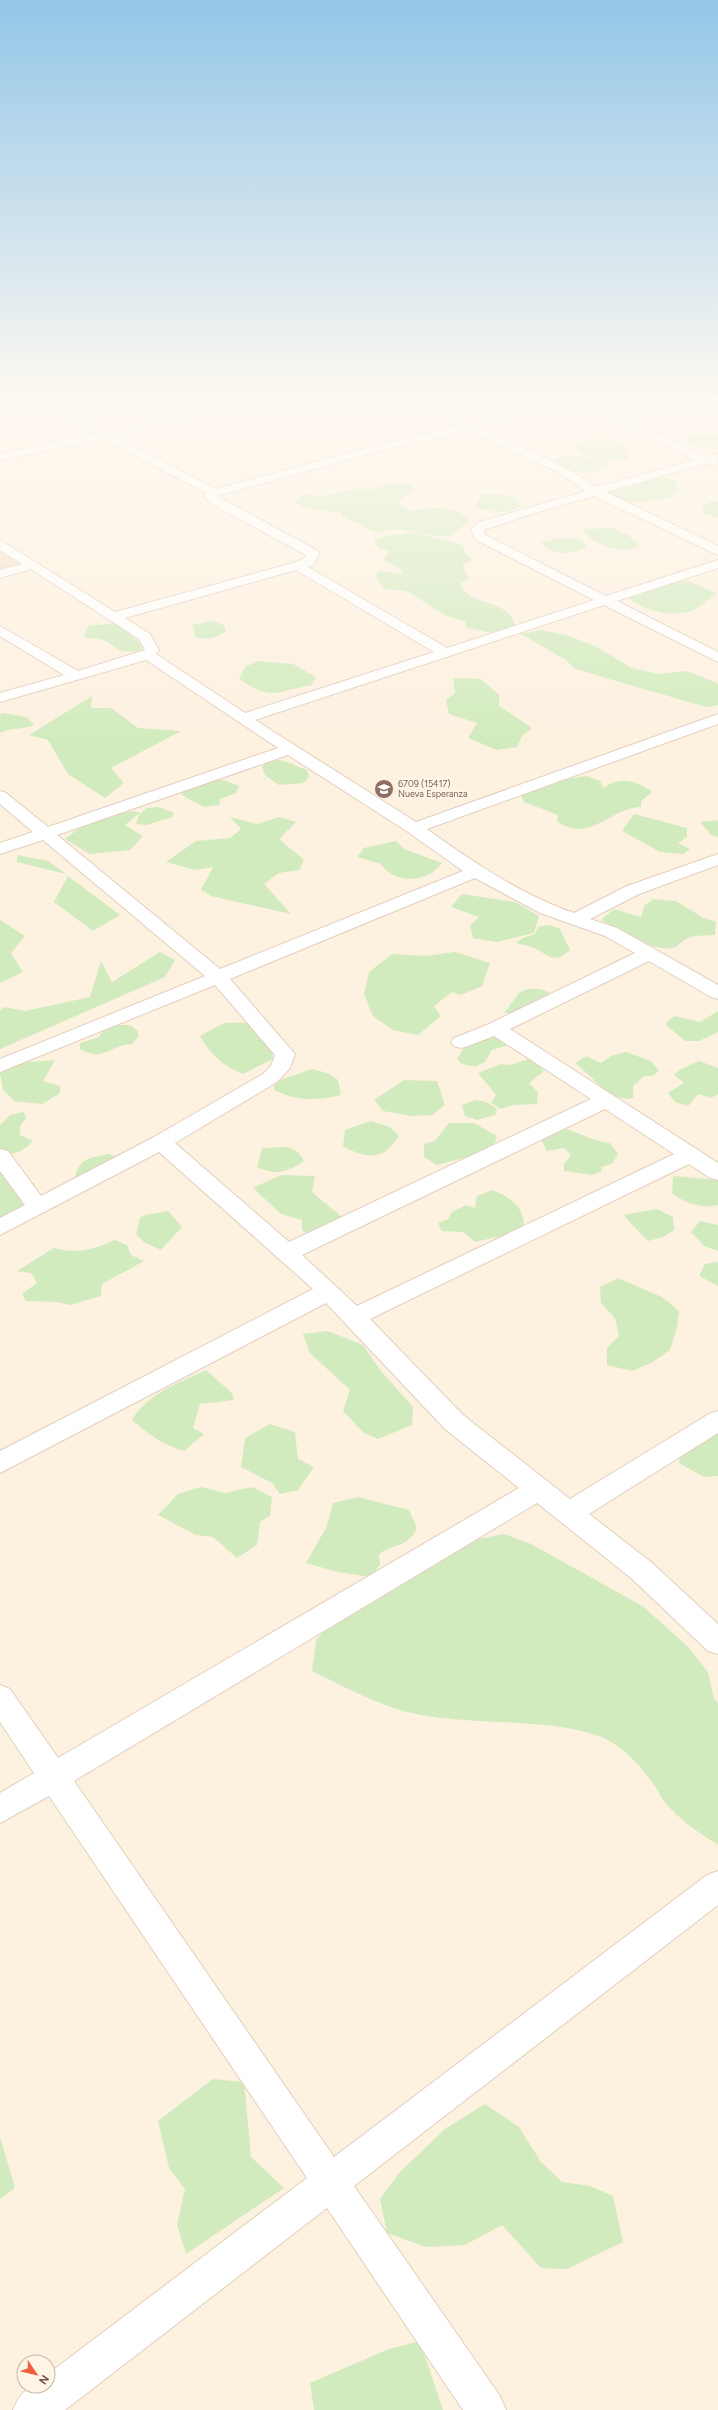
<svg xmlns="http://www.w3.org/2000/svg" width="718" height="2410" font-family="Figtree,sans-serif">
<rect width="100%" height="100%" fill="#fdf1e0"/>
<!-- residential -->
<path fill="#f5e2ce" d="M0,552L21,565L0,571Z"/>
<!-- green -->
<path fill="#d2ebbe" d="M683,403H696L709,407L712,412L709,416L697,415L681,407Z
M690,433L718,435V449L703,448L685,441Z
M599,438C612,441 623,442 629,454L626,460C607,461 587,459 574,446L584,440Z
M577,456L602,460L610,466C590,477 571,474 552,461L560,457Z
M664,476L677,482L676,490L672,497C652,502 636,503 615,501L609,491L641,480Z
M391,483L413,484L415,490L403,497L398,503L410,511C431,507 454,505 471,520L450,536H435L398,529L377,532L370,531L364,526L343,517L340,512C324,511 306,511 293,501L307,494L321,496L360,488L370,490Z
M496,493L517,499L521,506C503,516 493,512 474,506L481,495Z
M713,501H718V518L703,513L702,506Z
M610,527L628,535L639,544L632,550C609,549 599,547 582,530Z
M412,532L453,542L463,546L465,553L473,560L463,564L464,570L469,577L460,584C462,587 466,593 470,596C487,605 510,604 515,626L493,633L467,628L465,621L446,616L409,592L383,588L376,576L379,571L404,575L400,569L383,560L390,551L379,548L374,540L386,536Z
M558,538L581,540L587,547C570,555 554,556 540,543Z
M688,581L717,593C711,596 708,601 702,605C682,621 647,613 629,598L658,589L669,582Z
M212,621L224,625L226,631C216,639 206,640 194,637L195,632L192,625Z
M116,623L141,644L142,652L121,651L104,640L84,637L88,626Z
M540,630L566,635L595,646L632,668L658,674L687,671L714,682L718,684V705L706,707L575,669L566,660L521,634Z
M257,661L293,664L316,677L312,685C276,690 274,703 239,679L245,667Z
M453,678L481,679L499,695V706L532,728L522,736L517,747L497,750L468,738L477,723L449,714L446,700L455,693Z
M92,696L91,708H111L138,728L181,731L111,768L124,783L105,798L68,774L48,740L29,735Z
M4,713L27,717L34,725C23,730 10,727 0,733V714Z
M277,760C288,761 296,766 307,770L309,777L303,783L279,785L265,775L262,767L265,763Z
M587,776L600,781L603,788C620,776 636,780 652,792L641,801V807C611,807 589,845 557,821L558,815L524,802L520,794L560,780Z
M213,780H223L239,786L236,793L220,799L219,805L204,807L182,795L184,790Z
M159,807L174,813L172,817L147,825L136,824L139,815L146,808Z
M120,811L141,812L125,825L143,836L130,850L90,854L65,839L83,825Z
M634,814L687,828V837L678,843L690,849L683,854L660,852L622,831Z
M230,817L257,824L279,817L296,822L279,839L304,860L299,870L279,873L264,884L291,914L211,896L201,890L213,867L195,870L166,862L196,841L230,838L241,829Z
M718,820V837L711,835L700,822Z
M396,841L404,849L442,863C428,883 395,885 381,864L357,857L364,848Z
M17,855L48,861L66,874L17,862Z
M68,876L120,915L93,931L54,902Z
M462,894L515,902L539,916L534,933L497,942L473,938L470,926L479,917L451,907Z
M653,899L676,901L702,917L716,922L715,935C705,936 694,934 685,940C681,941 679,946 675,947C655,955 619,929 601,920L614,909L641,917L644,906Z
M0,920L25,936L11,953L23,972L0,983Z
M550,925L560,929L570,950C554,963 553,958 538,950C531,946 523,945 516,943L523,938L535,934L538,927Z
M160,952L175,960L165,977L0,1049V1010L4,1007L25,1011L90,997L101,961L112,982Z
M455,952L490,963L482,986L461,995L452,992L434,1006L441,1016L418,1035L393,1030L373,1016L364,994L369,972L392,954L426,956Z
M528,989H541L550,993C537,1010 526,1014 504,1013L520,992Z
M718,1011V1032L699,1041H685L665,1024L674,1016L700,1022Z
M224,1023C231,1023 239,1022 246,1023C261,1026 272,1045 273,1059L243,1074C223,1066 210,1054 200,1036Z
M116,1025H130L138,1031V1037L132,1044C112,1044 103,1063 80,1049V1043L99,1037L103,1029Z
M493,1035L502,1037L506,1046L492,1050L485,1062L475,1067L462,1064L457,1059L465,1046Z
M626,1052L651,1061L659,1071L653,1076H644L633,1086V1098C609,1102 593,1076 575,1063L587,1056L601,1063L611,1056Z
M531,1058L544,1071L529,1083L538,1092L537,1104L514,1105L501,1109L491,1103L496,1095L478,1073L501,1064L510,1065Z
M55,1060L43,1081L60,1086V1093L42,1104L14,1101L3,1090L0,1073L14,1063Z
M699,1061L718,1068V1094L711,1098L698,1094L688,1106L675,1102L668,1093L684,1083L674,1075L679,1070Z
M312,1069L327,1073L338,1080L341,1095C317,1101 296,1101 274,1090V1082Z
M404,1080L437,1081L445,1105L432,1115L412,1116L383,1111L374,1100Z
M476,1100C486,1101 489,1103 497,1109L495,1115L477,1120L465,1116L462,1105Z
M24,1112L26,1118L20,1126V1135L33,1141C24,1151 16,1154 3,1155L0,1151V1125L10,1115Z
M371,1121L390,1127L399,1136C384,1161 366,1159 343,1146L345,1130Z
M449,1123H474L497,1136L493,1147L475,1155L437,1165L424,1157V1144L435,1141Z
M559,1127C577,1131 591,1141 610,1143L618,1154L612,1164L601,1167L602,1171L592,1175L564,1171V1164L571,1155L564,1148L547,1151L538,1134Z
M288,1147L298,1152L304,1161C287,1172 276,1176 257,1167L262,1148Z
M110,1154L121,1159L84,1181L75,1177C80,1156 92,1158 110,1154Z
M0,1169H11L35,1184C28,1203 18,1212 0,1220Z
M281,1175L315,1176L312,1192L343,1218L317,1234L302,1231V1220L281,1214L253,1188Z
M673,1176L718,1180V1205C700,1209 687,1203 672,1194Z
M492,1190C509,1197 524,1206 524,1226L510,1234L475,1242L463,1232L442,1231L438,1223L448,1219L452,1212L466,1205L475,1208L477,1196Z
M657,1209L673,1217L674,1230L663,1237L648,1241L623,1215Z
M168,1211L182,1227L161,1250L144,1242L136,1234L140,1218L145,1215Z
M700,1221L718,1225V1251L704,1246L691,1232Z
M115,1240L127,1245L131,1255L144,1261L102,1284L101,1296L70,1305L57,1302L26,1301L22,1294L37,1283L31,1273L17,1271L54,1248C80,1254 91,1250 115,1240Z
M718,1262V1286L699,1276L705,1264Z
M618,1278L662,1297L679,1311L677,1327L670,1350L653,1362L632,1371L607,1365V1348L619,1336L615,1318L601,1303L600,1287Z
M328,1331L363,1345L381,1371L413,1407L412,1425L378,1439L364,1433L343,1411L350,1390L310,1353L303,1334Z
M206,1370L231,1392L234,1400L200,1404L193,1428L204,1434L184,1451C163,1445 148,1434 132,1420C147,1394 180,1382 206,1370Z
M270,1424L295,1432L298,1459L314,1467L298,1490L280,1494L272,1483L241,1467L245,1438Z
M718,1425V1476L704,1477L679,1463L680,1451Z
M201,1487L225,1493L252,1487L272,1497L270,1516L260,1522L257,1545L237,1558L213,1537L196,1535L158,1515L178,1494Z
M358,1497L409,1510L417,1528C409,1547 395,1543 379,1554L380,1565L370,1577L338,1572L306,1563L327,1526L333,1503Z
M504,1534L531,1544L644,1607L688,1647L708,1672L714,1699L718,1702V1845C701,1834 684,1823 670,1808C662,1801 658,1789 651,1781C639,1764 619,1743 599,1736C544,1718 483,1725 427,1716C386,1710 349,1689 312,1671L316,1640L334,1619L473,1540Z
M213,2079L244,2082L251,2157L284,2188L186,2254L177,2225L185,2189L169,2168L158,2121Z
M485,2104L519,2127L541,2162L562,2182L590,2186L613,2196L623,2242L567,2269L541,2268L502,2225L465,2245L426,2247L387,2233L380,2199L400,2172L445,2129Z
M0,2137L15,2188L0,2199Z
M420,2341L443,2410H314L310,2383L389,2349Z"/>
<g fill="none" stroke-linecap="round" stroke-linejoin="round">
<!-- minor casing -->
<g stroke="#e3cebf" stroke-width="2">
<path id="minor" d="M38,402H52L107,431L245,402H268L116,436L215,489L374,446L460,426L406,402H421L472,424L566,402H596L707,457L718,454L715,465L705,464L606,492L718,546V555L594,496L534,513L484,530L485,535L606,596L718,560V568L617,601L718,652V662L604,605L255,720L416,822L718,714V724L427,829C473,862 520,894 574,913L627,886L718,854V865L639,894L590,919L617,928L718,985V999L711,997L649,961L510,1029L718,1163V1180L710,1178L689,1164L370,1319L463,1415L570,1499L709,1414L718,1411V1433L589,1514L651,1562L718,1624V1654L708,1651L631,1578L537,1503L74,1781L334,2157L707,1875L718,1871V1905L354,2186L500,2396L506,2410H463L327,2208L65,2410H13C21,2391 27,2386 48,2386V2374L307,2178L49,1796L0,1823V1793L34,1773L0,1722V1685L10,1689L58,1758L519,1488L445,1429L326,1303L0,1473V1451L313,1289L159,1152L0,1235V1218L25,1205L0,1171V1149L8,1151L41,1196L154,1137L263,1074L271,1066L275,1055L215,985L0,1072V1059L205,976L43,840L0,854V843L33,832L0,804V791L6,793L48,827L278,748L146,660L0,702V693L64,675L0,636V626L78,671L145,650L139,639L31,569L0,578V570L22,564L0,550V540L115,612L293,563L303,559L306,555L210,503L204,496L206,493L104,439L0,460V454L95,434ZM584,405L695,460L597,487L566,468L482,428ZM470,431L558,472L586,491L480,522L471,529L476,540L594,600L447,648L308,567L313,565L319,554L318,551L217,496L380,451ZM296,570L434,652L245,713L156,654L159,650L150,634L125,618ZM288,755L408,832L463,871L220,969L57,835ZM475,878L540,913L605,936L635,953L489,1024L454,1038L451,1042L454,1046L461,1048L468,1046L494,1036L591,1099L289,1242L175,1143L277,1082L290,1068L295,1054L230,979ZM605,1109L674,1154L357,1306L302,1255Z"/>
</g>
<!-- minor -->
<use href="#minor" fill="#fff" fill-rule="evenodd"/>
</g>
<!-- sky -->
<linearGradient id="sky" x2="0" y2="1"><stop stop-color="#93c6e8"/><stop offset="0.54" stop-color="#fef9f1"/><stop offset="1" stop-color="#fef9f1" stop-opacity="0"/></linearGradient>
<rect width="718" height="740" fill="url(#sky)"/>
<!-- icons -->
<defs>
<g id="school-disc" transform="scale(1)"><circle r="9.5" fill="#8d6e63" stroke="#fff5e7"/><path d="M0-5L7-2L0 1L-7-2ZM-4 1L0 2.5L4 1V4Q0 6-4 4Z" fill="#fff"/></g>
</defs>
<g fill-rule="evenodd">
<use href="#school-disc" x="384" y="789"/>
</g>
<g text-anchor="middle" stroke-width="3.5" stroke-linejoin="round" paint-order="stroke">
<!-- far-education labels -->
<g font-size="9" fill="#785e54" stroke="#fff5e7" text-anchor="start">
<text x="398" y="787">6709 (15417)<tspan x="398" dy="10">Nueva Esperanza</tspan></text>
</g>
</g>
<!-- north arrow -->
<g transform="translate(36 2374) rotate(125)"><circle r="19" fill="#fff5e7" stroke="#c8b5a7"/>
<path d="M0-3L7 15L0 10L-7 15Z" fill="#ed5f3f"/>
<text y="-6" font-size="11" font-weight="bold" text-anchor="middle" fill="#755546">N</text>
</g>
</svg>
